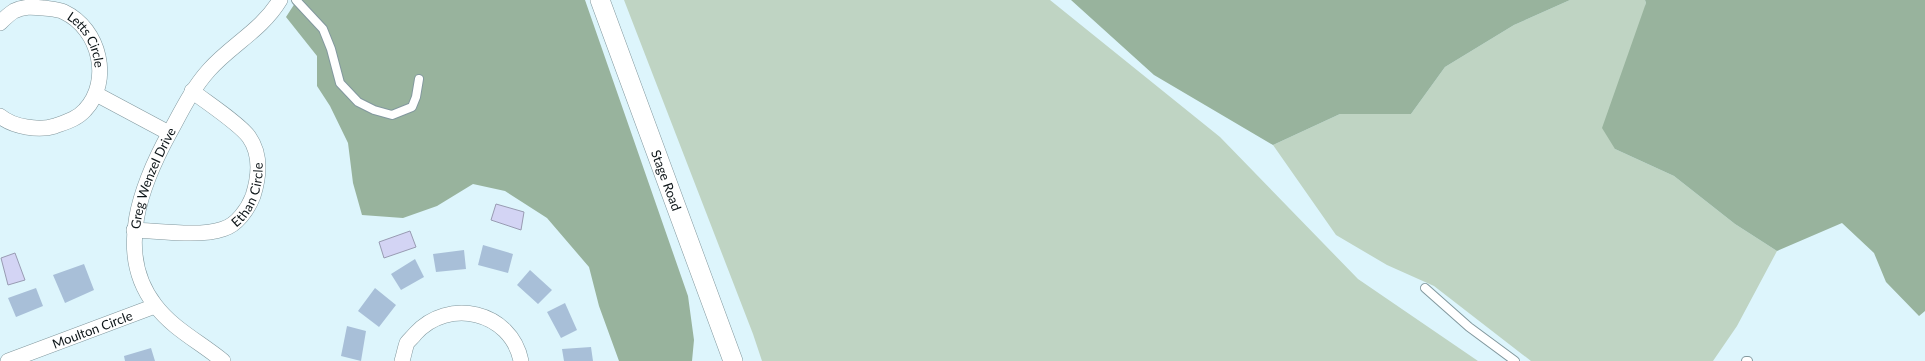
<svg xmlns="http://www.w3.org/2000/svg" width="1925" height="361" font-family="Lato,sans-serif">
<rect width="100%" height="100%" fill="#ddf5fc"/>
<!-- green -->
<path fill="#bfd4c3" d="M624,0H1050L1220,137L1358,279L1478,361H762L753,334Z
M1570,0H1645L1646,3L1615,149L1674,176L1735,224L1777,251L1737,326L1713,361H1531L1434,286L1387,265L1336,235L1273,145L1340,114H1411L1445,67L1514,25Z"/>
<!-- forest -->
<path fill="#98b39d" d="M297,0H585L688,296L694,340L692,361H619L599,306L589,267L547,218L505,191L473,184L437,206L403,218L362,215L353,183L348,143L330,106L317,86V56L286,17Z
M1071,0H1570L1514,25L1445,67L1411,114H1340L1273,145L1154,75Z
M1645,0H1925V311L1919,316L1886,282L1874,253L1842,223L1777,251L1735,224L1674,176L1615,149L1602,128L1646,3Z"/>
<!-- water -->
<path fill="#d3d4f4" stroke="#989bb2" d="M496,204L524,212L521,230L491,220Z
M410,231L416,247L384,258L379,242Z
M15,253L25,280L8,285L1,258Z"/>
<!-- building -->
<path fill="#a8bfd8" d="M483,245L513,254L508,273L478,265Z
M464,250L466,269L436,272L433,254Z
M415,259L424,277L401,290L391,274Z
M84,264L94,290L65,303L53,275Z
M530,270L552,290L538,304L517,285Z
M36,288L43,306L16,317L8,298Z
M375,288L396,305L379,327L358,311Z
M565,303L577,330L561,338L547,312Z
M347,326L366,331L361,361L341,356Z
M591,347L593,361H564L562,349Z
M151,348L155,361H125L124,356Z"/>
<g fill="none" stroke-linecap="round" stroke-linejoin="round">
<!-- service casing -->
<g stroke="#82989e" stroke-width="10">
<path id="service" d="M296,0L323,29L331,49L340,83L358,102L374,110L392,115L412,107L416,97L419,79
M1425,288L1469,327L1515,361
M1746,361H1748"/>
</g>
<!-- minor casing -->
<g stroke="#82989e" stroke-width="16">
<g id="minor">
<path id="s1" d="M0,23C4,19 9,14 14,11C24,6 33,7 44,8C51,9 58,9 64,12C100,29 112,81 85,110C77,119 66,122 55,126C39,131 13,127 0,116"/>
<path d="M96,94L169,133"/>
<path id="s2" d="M134,230C159,231 201,237 223,229C237,225 248,209 253,196C259,177 261,154 249,137C240,124 206,102 192,91"/>
<path id="s3" d="M8,361L155,306"/>
<path id="s4" d="M223,361C200,342 173,329 155,305C114,252 142,183 170,132C182,110 192,89 209,70C231,45 262,30 280,0"/>
<path d="M402,361C404,355 405,348 407,343C409,340 413,337 415,334C448,297 511,311 521,361"/>
</g>
</g>
<!-- tertiary casing -->
<g stroke="#82989e" stroke-width="20">
<g id="tertiary">
<path id="s5" d="M600,0L733,361"/>
</g>
</g>
<!-- service -->
<use href="#service" stroke="#fff" stroke-width="8"/>
<!-- minor -->
<use href="#minor" stroke="#fff" stroke-width="15"/>
<!-- tertiary -->
<use href="#tertiary" stroke="#fff" stroke-width="19"/>
</g>
<g text-anchor="middle" stroke-width="4" stroke-linejoin="round" paint-order="stroke">
<!-- street labels -->
<g font-size="13" fill="#0d1518" stroke="#fdfefd">
<text dy="5" stroke="none"><textPath href="#s1" startOffset="107">Letts Circle</textPath></text>
<text dy="5" stroke="none"><textPath href="#s4" startOffset="223">Greg Wenzel Drive</textPath></text>
<text dy="5" stroke="none"><textPath href="#s5" startOffset="192">Stage Road</textPath></text>
<text dy="5" stroke="none"><textPath href="#s2" startOffset="135">Ethan Circle</textPath></text>
<text dy="5" stroke="none"><textPath href="#s3" startOffset="90">Moulton Circle</textPath></text>
</g>
</g>
</svg>
